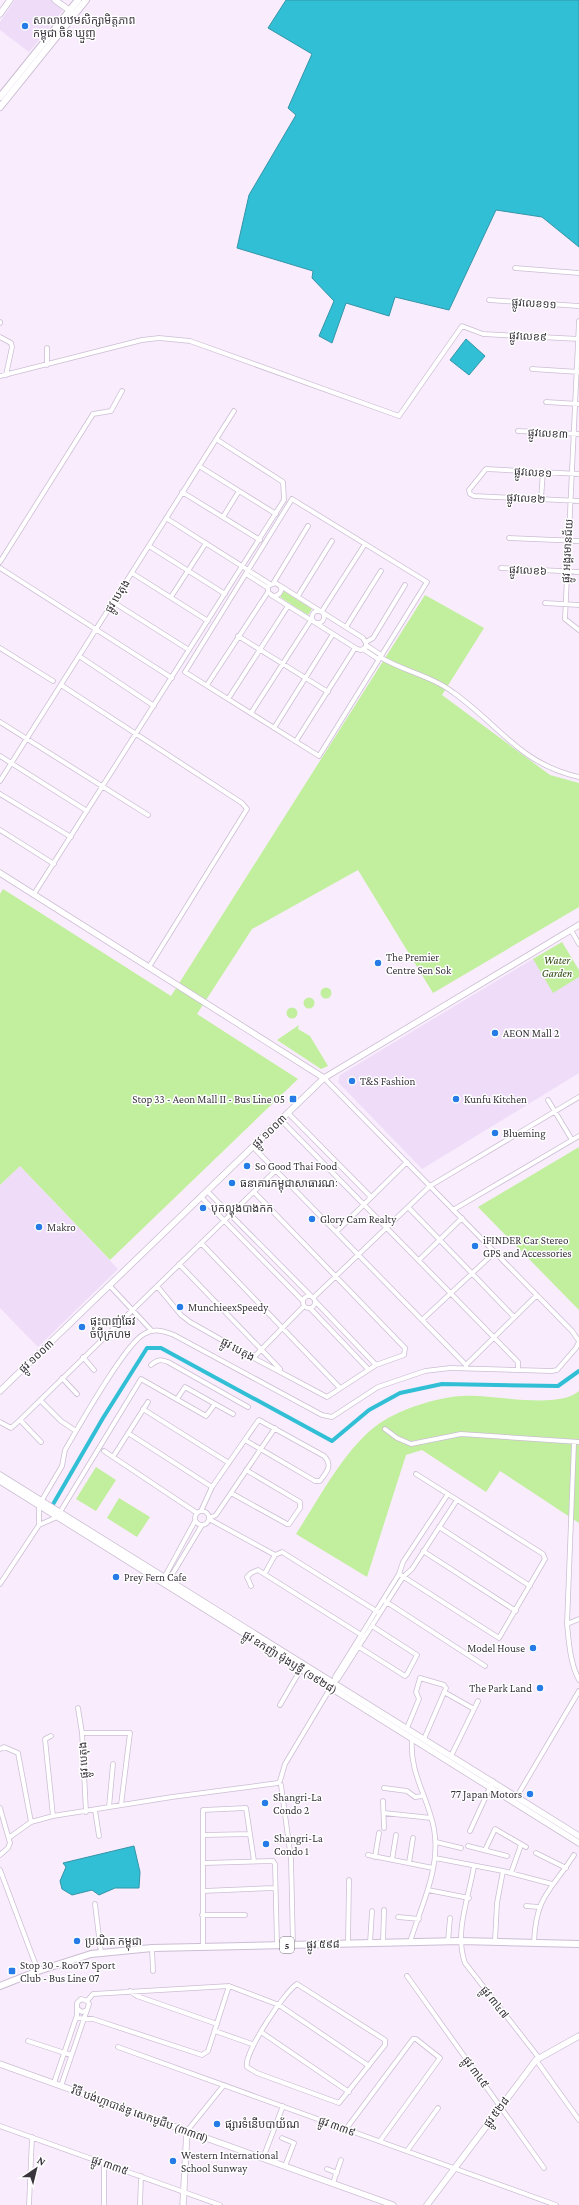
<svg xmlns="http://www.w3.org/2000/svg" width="579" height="2205" font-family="'Crimson Pro','Noto Sans Khmer',serif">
<rect width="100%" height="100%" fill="#f8ecfd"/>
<!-- built -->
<path fill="#efdcf8" d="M15,0H51L63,10L29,52L0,30V22Z
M533,959L553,992L579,977V1073L422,1169L338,1082L340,1075Z
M20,1166L118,1269L38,1347L0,1308V1185Z"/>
<!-- green -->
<path fill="#c2ef9d" d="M284,591L312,609L308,615L280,597Z
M425,595L484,628L442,695L550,775L579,783V907L433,993L358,870L252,929L197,1014L298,1079L110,1260L20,1166L0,1185V894L3,889L171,996Z
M562,942L579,970V977L553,993L533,959Z
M320.5 993a5.5 5.5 0 1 1 11 0a5.5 5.5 0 1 1-11 0Z
M303.5 1003a5.5 5.5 0 1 1 11 0a5.5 5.5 0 1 1-11 0Z
M286.5 1013a5.5 5.5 0 1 1 11 0a5.5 5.5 0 1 1-11 0Z
M299,1025L298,1029L310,1036L328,1066L321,1069L277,1040Z
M579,1147V1310L478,1207Z
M579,1391V1523L500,1471L486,1492L422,1450L406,1455L367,1577L296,1534C319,1499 346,1446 380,1423C401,1409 437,1397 463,1396C491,1394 558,1410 579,1391Z
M96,1467L116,1480L96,1511L76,1499Z
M119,1498L150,1517L137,1537L107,1518Z"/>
<!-- water -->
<path fill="#31bfd6" stroke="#3495a8" d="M286,0H579V247L542,217L496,210L449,310L395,297L389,316L346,303L332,343L319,336L334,301L312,278L313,271L237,248L249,195L296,115L288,108L312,54L268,28Z
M466,339L485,356L469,375L450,360Z
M134,1846L140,1872L139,1888H115L99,1895L92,1890L72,1895L62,1889L60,1881L66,1867L63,1863Z"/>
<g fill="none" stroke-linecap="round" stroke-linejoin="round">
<!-- canal -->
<path stroke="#31bfd6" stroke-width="4" d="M52,1506L103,1418L147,1348H161L332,1441L369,1410L400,1393L442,1384L558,1386L579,1371"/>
<!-- street casing -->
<g stroke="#ccbed3" stroke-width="5.5">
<path id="street" d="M515,268L579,273
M489,300L579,306
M579,321L565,619L579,630
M0,323V322
M0,337L11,343L12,347L6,375
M47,348V365
M532,369L579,372
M0,376L142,340L159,338L190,341L399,416L462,326L483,334L579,339
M546,402L579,404
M518,431L579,434
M199,466L276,514
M579,474L486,469L469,490L470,494L474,496L579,501
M182,492L260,540
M292,499L427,582L319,756L185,672Z
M541,499L543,472
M223,517L239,491
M166,518L270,584
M509,538L579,541
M149,546L225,594
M0,562L93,414L111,411L122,391
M0,568L172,678
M501,568L579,572
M132,573L208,621
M246,574L268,588
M274,582L308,526
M271,595L357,649L361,650L366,647V643L363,638L279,585
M298,596L332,541
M171,597L206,543
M113,602L189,650
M545,603L579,605
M312 617a6 6 0 1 1 12 0a6 6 0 1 1-12 0Z
M322,611L365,544
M346,627L381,571
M238,636L328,692
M366,642L373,638L405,585
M366,645L381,655
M0,648L53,681
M363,649L378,659
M79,656L154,706
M380,657C403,671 432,676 454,693C499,725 520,764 579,777
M61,685L242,803L247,809L149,967
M207,685L268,592V586L276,583L281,587C282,592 279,596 273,596L268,592
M228,699L288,606
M251,713L311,620
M0,722L148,815
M274,728L333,634
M296,741L355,648
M0,756L87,811
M0,781L234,411
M0,794L71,837
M0,830L54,864
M34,894L284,500L283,482L216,439
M571,930L579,944
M324,1078L572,1331L579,1341
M548,1100L572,1140
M288,1113L371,1197
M281,1120L518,1362V1370
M253,1147L466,1365V1368
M207,1191L311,1296
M201,1197L303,1301
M408,1207L514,1317
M453,1210L579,1136
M336,1232L407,1162
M201,1243L340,1388
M419,1260L462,1218
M179,1264L280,1369
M110,1286L152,1331
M157,1286L181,1315L190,1322L250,1356L327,1397L376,1365L404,1355L405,1348L254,1192
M303 1302a6 6 0 1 1 12 0a6 6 0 1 1-12 0Z
M313,1298L430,1186L579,1097
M315,1301L376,1365
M310,1308L368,1369
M422,1320L495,1252
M250,1356L256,1355L304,1306
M83,1357L94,1370
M151,1365C157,1360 160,1359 168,1362L248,1407
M466,1365L537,1295
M62,1378L77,1394
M40,1400L61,1421L76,1431
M215,1404L233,1414
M143,1409L229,1463
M20,1420L41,1442
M0,1422L11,1428L20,1420L276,1170
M385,1429L397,1438L411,1444L461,1434L579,1442
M128,1433L212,1487
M574,1443L567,1624C569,1643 570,1663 579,1680
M104,1451L197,1513
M113,1457L148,1402
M231,1493L287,1524H289L300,1508V1502L246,1470
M195 1518a7 7 0 1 1 14 0a7 7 0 1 1-14 0Z
M201,1511L212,1487L258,1421L259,1420L324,1456C333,1465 327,1472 320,1481H315L245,1440
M209,1518L216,1515L275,1428
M209,1519L275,1555
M39,1525V1505L62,1466L65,1450C79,1426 125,1344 144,1334C155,1328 164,1331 174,1335L322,1415L332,1417L378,1387L425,1371L450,1368L552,1371L557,1370L576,1348L579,1342
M439,1527L530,1586
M423,1551L516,1611
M265,1573L275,1555L282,1552L378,1612
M399,1574L499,1638L545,1559L543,1554L416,1474
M164,1578L195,1521
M167,1583L202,1525
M0,1584L39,1525L57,1517L141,1379L206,1416L215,1404L185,1387L177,1399
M251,1586L247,1577L251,1573L258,1570L363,1636
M385,1601L485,1666
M567,1624L579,1619
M359,1647L405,1676L407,1674L417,1655L372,1626
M334,1682L335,1677L399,1574L403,1562L448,1494
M444,1692L474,1709
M280,1705L301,1669
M78,1708L82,1733L86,1812
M407,1728L419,1699L416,1692L420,1678L444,1685L446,1688L424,1739
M82,1733H130L121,1805
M51,1736L45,1739L53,1816
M0,1749L4,1747L18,1753L31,1822
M451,1756L478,1701
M280,1781L285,1764L334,1682L338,1679L403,1577L412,1569L457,1500
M281,1785L291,1859L293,1945
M384,1788L407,1791L415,1797L423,1796
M516,1798L579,1691
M383,1801L384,1828
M109,1807L113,1764
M0,1808L10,1843L8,1848L0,1855
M95,1810L99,1836
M384,1813L431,1818
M470,1831L493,1781
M204,1835L250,1834
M10,1837L31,1822L53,1816L172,1797L278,1783
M436,1842L461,1848
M468,1846L507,1856
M485,1850L495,1829L526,1847
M536,1853L566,1868
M368,1855L433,1868
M375,1857L379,1833
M435,1858L503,1871L552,1884
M392,1860L396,1835
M204,1863L273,1861L275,1864L277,1945
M409,1863L413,1838
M474,1866C469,1897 454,1932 465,1963L539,2058
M0,1870L38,1971
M511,1873L521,1845
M428,1890L469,1898
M203,1891L274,1888
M95,1904L101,1953
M526,1906L539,1907
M202,1915H245
M398,1917L419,1919
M448,1941L450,1918
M495,1941L497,1903L503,1871
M383,1942L384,1910
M410,1942C421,1906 441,1868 434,1829C428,1796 409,1774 412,1738
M534,1942C536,1895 551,1891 574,1855
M348,1943L349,1880
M370,1943L372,1911
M203,1946V1810L246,1808L254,1861
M152,1948L153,1971
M407,1976L544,2168
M297,1984L385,2040V2045L339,2103L257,2073L247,2067C243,2054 285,1991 297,1984Z
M130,1991L137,1996L217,2024
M87,2001L93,1994L229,1986L279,2005L369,2066
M76,2018L93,2019L202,2055L208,2051L229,1986
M215,2031L252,2044
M261,2032L349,2092
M28,2041L71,2055
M118,2047L556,2205
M536,2060L579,2120
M54,2083L77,2015V2003L81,1999L87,2001L89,2004L87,2010L82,2012L78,2009
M61,2086L87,2010
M0,2126L220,2205
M346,2129L413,2039H416L440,2058L380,2141
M187,2131L224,2085
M282,2138L294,2143L285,2166
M407,2151L438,2108
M263,2158L283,2106
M327,2169L337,2173
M333,2183L341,2160
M29,2205L32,2137
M104,2205V2163
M140,2205L141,2176"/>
</g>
<!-- secondary casing -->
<g stroke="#ccbed3" stroke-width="7">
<path id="secondary" d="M55,0L73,13
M0,14L10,0
M0,873L324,1078
M0,1391L324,1078L579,925
M0,1475L579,1836
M0,1481L579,1843
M0,2064L393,2205
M183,2205L187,2131
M427,2205L536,2060L579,2036"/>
</g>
<!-- primary casing -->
<g stroke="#ccbed3" stroke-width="8">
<path id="primary" d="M0,97L78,0
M0,107L86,0
M0,1986L38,1971L91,1954L152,1948L461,1941L579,1944"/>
</g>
<!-- street -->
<use href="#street" stroke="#fff" stroke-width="4"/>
<!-- secondary -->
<use href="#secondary" stroke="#fff" stroke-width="5.5"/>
<!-- primary -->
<use href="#primary" stroke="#fff" stroke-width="6"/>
</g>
<!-- markers -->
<g fill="#267ce6" stroke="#fff" stroke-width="1.5">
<circle cx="25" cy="26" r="4"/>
<circle cx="378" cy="963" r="4"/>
<circle cx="495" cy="1033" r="4"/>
<circle cx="352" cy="1081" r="4"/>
<rect x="289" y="1095" width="8" height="8" rx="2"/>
<circle cx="456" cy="1099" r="4"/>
<circle cx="495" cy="1133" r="4"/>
<circle cx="247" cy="1166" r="4"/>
<circle cx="232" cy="1183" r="4"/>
<circle cx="203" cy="1208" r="4"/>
<circle cx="312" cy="1219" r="4"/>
<circle cx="39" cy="1227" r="4"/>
<circle cx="475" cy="1246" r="4"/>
<circle cx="180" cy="1307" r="4"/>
<circle cx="82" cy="1327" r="4"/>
<circle cx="116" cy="1577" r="4"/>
<circle cx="533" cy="1648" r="4"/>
<circle cx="540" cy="1688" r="4"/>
<circle cx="530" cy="1794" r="4"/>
<circle cx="265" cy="1803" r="4"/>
<circle cx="266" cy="1844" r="4"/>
<circle cx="77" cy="1941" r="4"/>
<rect x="8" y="1967" width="8" height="8" rx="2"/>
<circle cx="217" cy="2124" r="4"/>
<circle cx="173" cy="2161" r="4"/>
</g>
<g text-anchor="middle" stroke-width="3" stroke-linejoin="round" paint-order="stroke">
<!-- shield labels -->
<rect fill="#fff" stroke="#757177" stroke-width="1" x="280" y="1937" width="14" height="16" rx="3"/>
<g font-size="10" font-weight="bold" fill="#3a343d">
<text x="287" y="1949">5</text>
</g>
<!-- poi labels -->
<g font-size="11" fill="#3a343d" stroke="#fff" text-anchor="start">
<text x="33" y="24">សាលាបឋមសិក្សាមិត្តភាព<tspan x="33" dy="13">កម្ពុជា ចិន ឃ្មួញ</tspan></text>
<text x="386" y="961">The Premier<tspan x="386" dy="13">Centre Sen Sok</tspan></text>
<text x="503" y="1037">AEON Mall 2</text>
<text x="360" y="1085">T&amp;S Fashion</text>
<text x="285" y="1103" text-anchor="end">Stop 33 - Aeon Mall II - Bus Line 05</text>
<text x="464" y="1103">Kunfu Kitchen</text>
<text x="503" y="1137">Blueming</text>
<text x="255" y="1170">So Good Thai Food</text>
<text x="240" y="1187">ធនាគារកម្ពុជាសាធារណៈ</text>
<text x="211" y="1212">បុកល្ហុងបាងកក</text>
<text x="320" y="1223">Glory Cam Realty</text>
<text x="47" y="1231">Makro</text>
<text x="483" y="1244">iFINDER Car Stereo<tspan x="483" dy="13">GPS and Accessories</tspan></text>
<text x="188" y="1311">MunchieexSpeedy</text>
<text x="90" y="1325">ផ្ទះបាញ់ឆែវ<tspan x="90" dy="13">ចំប៉ីក្រហម</tspan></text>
<text x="124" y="1581">Prey Fern Cafe</text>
<text x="525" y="1652" text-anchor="end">Model House</text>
<text x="532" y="1692" text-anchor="end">The Park Land</text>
<text x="522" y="1798" text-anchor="end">77 Japan Motors</text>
<text x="273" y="1801">Shangri-La<tspan x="273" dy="13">Condo 2</tspan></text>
<text x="274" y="1842">Shangri-La<tspan x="274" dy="13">Condo 1</tspan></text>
<text x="85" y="1945">ប្រណិត កម្ពុជា</text>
<text x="20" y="1969">Stop 30 - RooY7 Sport<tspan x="20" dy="13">Club - Bus Line 07</tspan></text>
<text x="225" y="2128">ផ្សារទំនើបបាយ័ណ</text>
<text x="181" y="2159">Western International<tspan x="181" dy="13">School Sunway</tspan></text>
</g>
<!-- street labels -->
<g font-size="11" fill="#3a343d" stroke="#fff">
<text transform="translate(534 303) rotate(4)" y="4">ផ្លូវលេខ១១</text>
<text transform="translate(528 336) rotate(3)" y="4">ផ្លូវលេខ៩</text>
<text transform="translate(548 433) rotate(3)" y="4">ផ្លូវលេខ៣</text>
<text transform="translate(533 472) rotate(4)" y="4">ផ្លូវលេខ១</text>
<text transform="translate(526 498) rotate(3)" y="4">ផ្លូវលេខ២</text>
<text transform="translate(567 551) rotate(-87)" y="4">ផ្លូវ អង្គរមានជ័យ</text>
<text transform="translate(528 570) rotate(3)" y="4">ផ្លូវលេខ៦</text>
<text transform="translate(117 596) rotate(-58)" y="4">ផ្លូវ បេតុង</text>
<text transform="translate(269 1131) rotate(-44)" y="4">ផ្លូវ ១០០៣</text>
<text transform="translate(238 1349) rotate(29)" y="4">ផ្លូវ បេតុង</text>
<text transform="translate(36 1356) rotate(-43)" y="4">ផ្លូវ ១០០៣</text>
<text transform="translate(290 1662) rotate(32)" y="4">ផ្លូវ ឧកញ៉ា ម៉ុងឫទ្ធី (១៩២៨)</text>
<text transform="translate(83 1760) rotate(-93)" y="4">ផ្លូវ បេតុង</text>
<text transform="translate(323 1944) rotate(-1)" y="4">ផ្លូវ ៥៩៨</text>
<text transform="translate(495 2002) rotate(52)" y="4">ផ្លូវ ៣៤៧</text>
<text transform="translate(476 2072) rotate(54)" y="4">ផ្លូវ ៣៤៥</text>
<text transform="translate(496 2112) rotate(-53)" y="4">ផ្លូវ ៥២៨</text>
<text transform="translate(140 2114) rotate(20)" y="4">វិថី បង់ហ្គាបាន់ឌូ សេកមូជីប (៣៣៧)</text>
<text transform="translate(337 2126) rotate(20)" y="4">ផ្លូវ ៣៣៩</text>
<text transform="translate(110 2165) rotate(19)" y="4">ផ្លូវ ៣៣៥</text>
</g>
<!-- park labels -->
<g font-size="11" font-style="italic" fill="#2f4a11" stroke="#fff">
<text x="557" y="964">Water<tspan x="557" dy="13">Garden</tspan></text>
</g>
</g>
<!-- north arrow -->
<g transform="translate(36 2169) rotate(35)" stroke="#ffffff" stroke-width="3" paint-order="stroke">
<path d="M0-3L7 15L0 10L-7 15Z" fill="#3a343d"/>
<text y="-6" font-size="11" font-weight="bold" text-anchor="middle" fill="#3a343d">N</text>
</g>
</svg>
